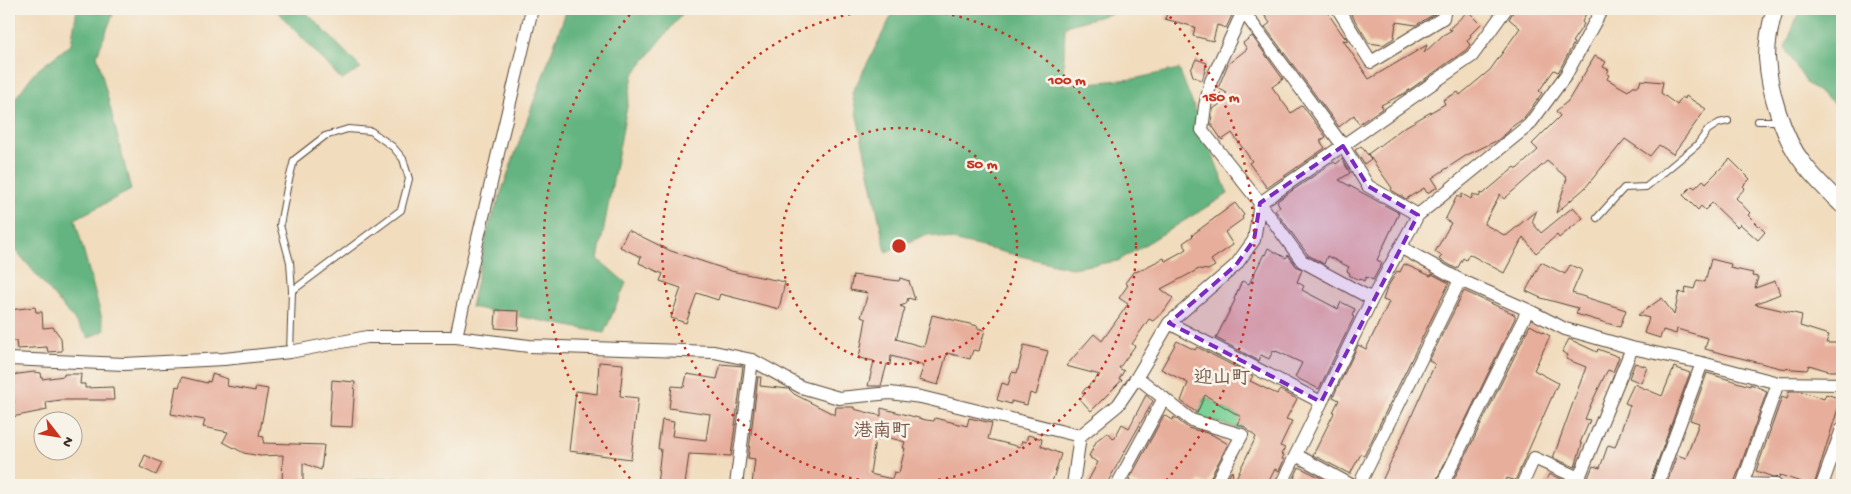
<svg xmlns="http://www.w3.org/2000/svg" width="1851" height="494" font-family="'Gochi Hand','Klee One',sans-serif">
<rect width="100%" height="100%" fill="#f7f3e8"/>
<filter id="ink" filterUnits="userSpaceOnUse"><feTurbulence type="fractalNoise" baseFrequency=".02" numOctaves="2"/><feDisplacementMap in="SourceGraphic" scale="10" xChannelSelector="R" yChannelSelector="G"/><feConvolveMatrix kernelMatrix="1 2 1 2 8 2 1 2 1" color-interpolation-filters="sRGB"/></filter>
<filter id="wash" filterUnits="userSpaceOnUse"><feTurbulence type="fractalNoise" baseFrequency=".0096" numOctaves="4" result="noise"/><feDisplacementMap in="SourceGraphic" scale="20" xChannelSelector="R" yChannelSelector="G"/><feGaussianBlur stdDeviation="1.12" result="paint"/><feColorMatrix in="noise" values="0 0 0 0 0 0 0 0 0 0 0 0 0 0 0 0 0 1.4 0 .05"/><feComposite in="paint" operator="in"/></filter>
<g filter="url(#wash)">
<rect width="100%" height="100%" fill="#f1dcbd"/>
<!-- green -->
<path fill="#7ad298" stroke="#5a7e5b" d="M1205,397L1245,420L1241,429L1197,417Z"/>
<!-- forest -->
<path fill="#63b480" stroke="#4f6f4f" d="M77,9H115L97,55L131,190L75,219L105,330L89,338L9,242V107L35,72L71,44Z
M275,9H303L361,68L342,80Z
M567,9H686L633,75L598,259L626,283L604,333L471,307L488,229Z
M895,9H1121L1120,11L1065,26L1063,85L1133,79L1179,69L1228,194L1118,261L1071,268L927,234L886,252L852,93Z
M1800,9H1842V108L1807,84L1785,48Z
M402,478L399,485H342L355,480Z"/>
<g id="blocks">
<!-- building -->
<path fill="#e7ae9c" fill-rule="evenodd" d="M1169,9H1235L1226,28L1217,25L1213,41L1193,36L1195,27L1165,19Z
M1260,9H1325L1345,38V36L1348,41L1343,40L1369,79L1427,45L1424,53L1443,35L1452,30L1449,29L1468,11L1481,24L1470,35L1471,36L1467,41L1470,45L1466,50L1405,93L1381,105L1383,108L1359,124L1354,115L1339,127L1265,27L1270,23Z
M1348,9H1437L1436,13L1416,25L1396,22L1394,38L1383,45L1369,43Z
M1515,9H1588L1582,22L1584,24L1572,42L1574,43L1559,71L1558,72L1554,70L1539,91L1542,93L1524,118L1509,129L1510,130L1498,140L1467,155L1432,178L1438,187L1427,193L1424,188L1406,199L1391,190L1392,188L1368,154L1403,128L1445,104L1443,100L1458,92L1460,95L1490,70L1520,28L1509,19Z
M1252,36L1283,79L1272,87L1291,113L1302,105L1326,137L1320,141L1325,148L1267,188L1249,163L1252,161L1232,133L1222,140L1211,124L1213,109L1220,104L1217,100L1227,93L1218,88L1228,64L1247,49L1243,43Z
M1595,56L1606,62L1603,67L1609,70L1607,74L1609,75L1607,79L1628,91L1633,86H1639L1641,80L1663,82L1661,93L1677,105L1682,97L1685,99L1686,96L1706,109L1673,154L1659,145L1650,156L1625,139L1585,188L1556,213L1567,178L1547,161L1504,199L1500,194L1484,224L1506,236L1537,210L1532,222L1541,233L1573,207L1583,218L1559,238L1557,235L1536,253L1523,237L1504,273L1469,254L1466,260L1463,258L1457,269L1439,259L1442,256L1435,252L1451,223L1445,220L1457,196L1461,198L1462,194L1471,199L1473,194L1479,197L1481,193L1483,194L1515,167L1517,169L1538,150L1532,144L1560,116L1556,111L1568,101Z
M1196,59L1207,63L1202,81L1193,76L1191,70Z
M1361,146L1371,159L1364,164L1355,150Z
M1342,159L1350,173L1339,180L1399,213L1377,260L1382,263L1373,280L1366,277L1364,281L1360,279L1359,280L1349,275L1350,273L1347,271L1349,267L1327,256L1324,264L1308,255L1275,210L1280,207L1277,201L1334,162L1336,164Z
M1730,159L1750,179L1743,186L1745,188L1736,198L1750,213L1748,215L1765,232L1758,240L1740,224L1737,227L1712,203L1705,210L1701,206L1698,210L1683,195L1692,186L1695,188L1703,180L1706,183Z
M1235,203L1244,215L1242,217L1243,219L1225,232L1233,245L1211,260L1215,266L1208,270L1199,269L1161,289L1173,298L1164,311L1153,321L1149,319L1132,344L1135,346L1119,368L1124,371L1119,379L1122,380L1091,411L1080,399L1084,395L1082,393L1084,390L1100,375L1066,366L1094,334L1102,341L1128,304L1119,298L1128,285L1125,283L1134,271L1136,272L1164,258L1165,261L1187,249L1183,243L1193,236L1192,235Z
M628,230L671,251L731,271L785,282L779,309L720,294L718,300L697,293L686,323L671,318L681,288L660,281L663,274L639,263L641,257L620,247Z
M1268,248L1286,258L1288,255L1296,266L1302,270L1297,282L1304,286L1302,290L1338,309L1341,302L1355,309L1352,316L1354,317L1319,389L1295,377L1302,363L1276,351V352L1273,351L1269,359L1261,355L1259,361L1216,338L1235,300L1234,299L1242,281L1249,284L1264,254L1265,255Z
M1711,259L1731,264L1730,268L1753,273L1752,276L1758,277L1755,288L1775,281L1780,294L1755,304L1802,315L1800,326L1829,335L1826,343H1839V347H1842V371H1829L1809,365L1807,370L1780,368L1705,349L1708,338L1677,329L1676,334L1663,330L1660,338L1644,333L1649,318L1638,315L1662,298L1674,315L1679,292L1685,294L1686,287L1694,289L1697,280L1705,282Z
M1541,262L1565,274L1570,265L1582,270L1572,293L1626,310L1620,327L1576,314L1578,308L1541,298L1526,291Z
M1404,264L1431,276L1432,274L1449,283L1364,456L1361,454L1350,474L1313,455L1334,413L1333,412L1339,400L1333,397L1358,345L1366,349L1389,302L1383,300L1387,288L1397,271L1400,272Z
M853,275L899,281L900,278L909,281L915,300L908,298L906,304L900,306L905,308L896,339L924,347L932,315L978,326L977,328L985,330L979,351L973,350L970,359L947,353L938,385L919,380L924,365L891,356L890,365L887,364L881,386H868L874,361L859,358L866,319L861,317L868,293L850,290Z
M1464,291L1510,312L1515,315V318L1434,485H1391L1382,481L1435,364L1429,361Z
M35,307L36,312H42L43,328L53,327L61,338L62,351L48,352L47,347L17,349L16,341H9V310Z
M496,310L519,311L518,330L495,328Z
M1530,325L1550,336L1534,370L1558,383L1515,481L1507,478L1504,485H1451Z
M1569,339L1597,352L1598,349L1619,357L1613,372L1608,370L1605,375L1591,404L1585,419L1590,420L1580,443L1582,444L1575,467L1553,458L1586,367L1566,359L1568,355L1562,352Z
M1177,341L1195,350L1197,347L1253,376L1250,381L1277,394L1280,390L1297,399L1286,419L1292,421L1280,446L1285,448L1281,454L1284,455L1282,459L1284,460L1279,471L1275,469L1267,485H1224L1232,471L1234,482L1256,437L1245,427L1237,424L1241,417L1205,395L1197,413L1181,401L1188,383L1161,369Z
M1024,345L1048,351L1036,395L1030,393L1027,405L1011,401V404L997,400L1002,383L1008,385L1012,372L1017,373Z
M599,362L623,364L620,396L638,398L631,459L569,451L576,391L597,394Z
M1635,363L1647,367L1641,383L1629,378Z
M721,364L743,366L731,456L689,454L685,485H657L661,449H658L662,420L674,422L672,436L706,440L710,414L669,408L672,386L684,387L687,374L717,379Z
M1674,367L1690,373L1649,485H1585L1593,466L1600,468L1608,445L1615,447L1630,405L1625,403L1634,384L1662,396Z
M34,372L41,373L42,379L64,376V374H81L80,384H85V388L113,387L114,400H61L46,402L47,410L12,417L11,404L14,403L11,375Z
M1707,373L1750,386V384L1767,391L1739,470L1733,485H1666L1677,455L1686,458L1699,423L1690,420Z
M212,374L228,379L227,386L255,391L256,387L268,389L259,436L264,437L263,443L324,445L321,470L303,463V485H282L283,455L260,456L244,453L223,442L228,432L203,427L205,420L171,414L176,386L179,387L182,377L207,383V381L210,382Z
M758,377H761L760,386L789,389L794,394L835,415L836,407H854V409L881,416V408L926,420L934,421L935,418L967,426L969,418L992,423L988,439L1020,447L1022,441L1026,442L1028,435L1042,439L1041,446L1061,454L1051,485H752L755,459L748,458ZM880,435L905,442L903,448H905L899,473L894,472L892,479L870,474L875,439L879,440Z
M332,380L355,382L352,427L329,426Z
M1789,391H1800L1824,399L1826,394L1841,399L1815,482L1810,485L1780,475L1779,478L1773,477L1756,471L1782,397L1787,399Z
M1146,395L1153,401L1106,485H1086L1098,462L1090,458L1091,457L1089,456L1097,440L1108,432L1114,439L1122,424L1129,428Z
M1164,415L1173,420L1174,417L1188,428L1211,434L1228,444L1207,484L1199,480L1196,485H1140L1129,480Z
M145,455L162,463L156,475L140,467Z
M1299,467L1329,482L1328,485H1296L1299,480L1294,478Z
M1549,474L1568,482V485H1544Z"/>
</g>
</g>
<g filter="url(#ink)">
<use href="#blocks" fill-opacity="0" stroke="#564536" stroke-width="1"/>
<g fill="none" stroke-linecap="round" stroke-linejoin="round">
<!-- service casing -->
<g stroke="#564536" stroke-width="8">
<path id="service" d="M1758,121H1779
M348,129L371,131L393,147L403,159L409,179L401,210L292,291L290,262L280,225L287,188L294,160L325,136Z
M1597,218L1624,188L1646,187L1697,145L1708,130L1719,123L1728,121
M290,352L292,291"/>
</g>
<!-- minor casing -->
<g stroke="#564536" stroke-width="14">
<path id="minor" d="M1244,9L1211,81L1205,106L1202,130L1260,203L1302,261L1372,299
M1338,9L1371,62L1443,18L1445,9
M1243,11L1343,146L1368,186L1418,215
M1400,247L1460,280L1528,310L1565,329L1632,348L1702,363L1778,383L1842,384
M1169,323L1321,402
M456,337L478,238L532,9
M9,359L124,364L224,359L290,352L367,337H456L529,346L714,352L752,360L801,387L839,398L890,393L921,397L1080,436
M1137,377L1191,420L1242,435L1215,485
M1296,455L1351,485
M1743,484L1776,485
M736,485L752,360
M1073,485L1080,436L1118,405L1137,377L1169,323L1236,265L1254,240L1260,203L1472,56L1506,9
M1117,485L1164,398
M1281,485L1372,299L1418,215L1529,125L1566,75L1602,9
M1359,485L1460,280
M1442,485L1528,310
M1522,485L1534,458L1579,478
M1576,485L1632,348
M1657,485L1702,363
M1742,485L1778,383
M1822,485L1842,429"/>
</g>
<!-- tertiary casing -->
<g stroke="#564536" stroke-width="18">
<path id="tertiary" d="M1775,9C1770,25 1767,41 1767,58C1769,90 1783,138 1803,163C1814,178 1829,192 1842,205"/>
</g>
<!-- service -->
<use href="#service" stroke="#fff" stroke-width="6"/>
<!-- minor -->
<use href="#minor" stroke="#fff" stroke-width="12"/>
<!-- tertiary -->
<use href="#tertiary" stroke="#fff" stroke-width="16"/>
</g>
</g>
<!-- marked area -->
<path fill="#7b2cbf" fill-opacity="0.2" stroke="#7b2cbf" stroke-width="4" stroke-dasharray="10 6" stroke-linejoin="round" d="M1343,146L1368,186L1418,215L1321,402L1169,323L1236,265L1254,240L1260,203Z"/>
<!-- distance rings -->
<g fill="none" stroke="#c8321e" stroke-width="2.5" stroke-dasharray="2.5 5">
<circle cx="899" cy="246" r="118"/>
<circle cx="899" cy="246" r="237"/>
<path d="M635 484A355 355 0 0 1 633 11M1165 11A355 355 0 0 1 1163 484"/>
</g>
<g text-anchor="middle" stroke-width="5" stroke-linejoin="round" paint-order="stroke">
<!-- quarter labels -->
<g font-size="19" font-weight="bold" fill="#77584a" stroke="#f7f3e8">
<text x="1222" y="383">迎山町</text>
<text x="882" y="436">港南町</text>
</g>
</g>
<circle cx="899" cy="246" r="8" fill="#c8321e" stroke="#f7f3e8" stroke-width="2.5"/>
<g font-size="15" text-anchor="middle" font-weight="bold" fill="#c8321e" stroke="#f7f3e8" stroke-width="5" stroke-linejoin="round" paint-order="stroke">
<text x="1067" y="84">100 m</text>
<text x="1221" y="101">150 m</text>
<text x="982" y="168">50 m</text>
</g>
<!-- margin -->
<rect width="1851" height="494" fill="none" stroke="#f7f3e8" stroke-width="30"/>
<!-- north arrow -->
<g transform="translate(58 436) rotate(121)"><circle r="24" fill="#f7f3e8" stroke="#aca397"/>
<path d="M0-4L9 19L0 12L-9 19Z" fill="#c8321e"/>
<text y="-8" font-size="14" font-weight="bold" text-anchor="middle" fill="#3b2a1e">N</text>
</g>
</svg>
